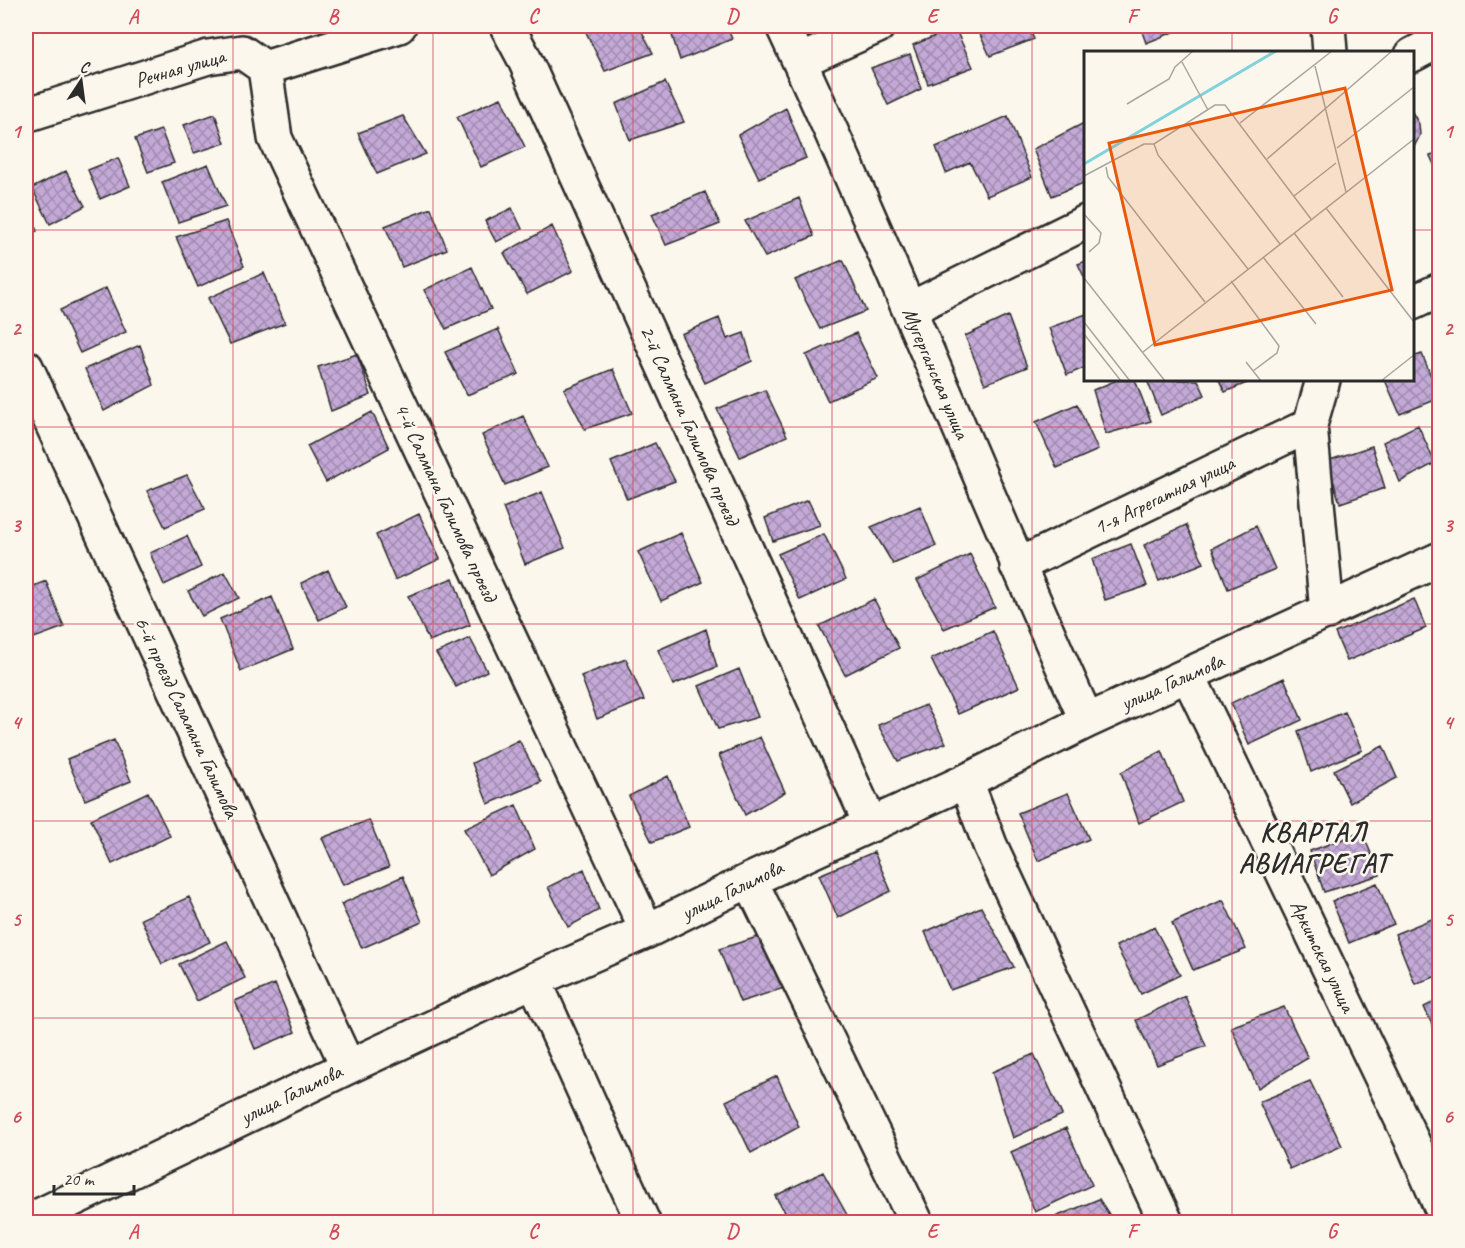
<svg xmlns="http://www.w3.org/2000/svg" width="1465" height="1248" font-family="Caveat,sans-serif">
<defs>
<pattern id="building-cross-hatch" width="8" height="8" patternUnits="userSpaceOnUse" patternTransform="scale(1.5)"><rect width="8" height="8" fill="#c4a9d7"/><path d="M0 0l8 8M0 8l8-8" fill="none" stroke="#9f8aaf"/></pattern>
</defs>
<rect width="100%" height="100%" fill="#fbf7ec"/>
<filter id="ink" filterUnits="userSpaceOnUse"><feTurbulence type="fractalNoise" baseFrequency=".0167" numOctaves="2"/><feDisplacementMap in="SourceGraphic" scale="12" xChannelSelector="R" yChannelSelector="G"/><feConvolveMatrix kernelMatrix="1 2 1 2 8 2 1 2 1" color-interpolation-filters="sRGB"/></filter>
<g filter="url(#ink)">
<!-- building -->
<path fill="url(#building-cross-hatch)" stroke="#2b2b2b" stroke-width="1.5" d="M583,26H639L653,53L605,71Z
M669,26H727L732,39L680,60Z
M976,26H1028L1034,39L990,56Z
M1054,26H1068L1057,31Z
M1140,26H1189L1146,43Z
M955,28L973,67L928,84L913,45Z
M910,54L921,89L888,105L871,68Z
M665,82L684,122L630,140L616,104Z
M501,98L525,147L481,167L457,117Z
M1440,98V120L1432,100Z
M786,108L806,158L759,178L738,135Z
M1412,112L1419,124L1420,135L1412,151Z
M215,114L225,143L194,153L184,125Z
M403,116L426,154L377,174L358,133Z
M1008,116L1032,177L987,196L970,162L946,173L936,147Z
M1084,123L1086,182L1052,196L1033,149Z
M161,130L174,163L148,172L135,139Z
M1440,153V177L1430,156Z
M118,158L130,186L100,199L88,170Z
M208,164L226,206L178,222L162,182Z
M66,171L85,206L50,224L32,188Z
M705,192L720,224L666,245L652,214Z
M799,198L814,236L765,257L745,221Z
M26,203L37,231L26,235Z
M431,208L447,249L402,267L385,226Z
M512,208L522,229L496,242L485,221Z
M226,221L244,266L198,287L176,237Z
M552,226L573,271L527,294L504,253Z
M843,260L866,311L820,329L795,280Z
M1086,261V281L1078,264Z
M472,267L491,309L446,329L424,290Z
M264,273L285,323L230,344L208,298Z
M106,288L126,332L80,353L60,310Z
M1086,314V367L1067,375L1049,328Z
M1008,316L1027,367L985,384L965,336Z
M719,318L727,339L744,333L752,361L705,383L681,334Z
M498,329L519,374L467,395L445,352Z
M856,333L878,378L828,401L806,355Z
M140,345L154,385L104,411L85,369Z
M357,354L371,395L331,411L318,367Z
M1422,354L1440,398L1400,414L1385,380H1412V357Z
M613,369L632,413L585,429L564,389Z
M1117,380H1135L1151,421L1106,434L1093,390Z
M1147,380H1198L1205,395L1161,415Z
M1219,380H1254L1225,392Z
M765,390L787,436L740,457L717,409Z
M1077,404L1098,450L1057,468L1036,422Z
M372,412L389,448L326,482L307,446Z
M523,416L548,467L505,485L482,435Z
M1418,425L1435,463L1400,482L1383,442Z
M1440,429V446L1434,432Z
M655,443L675,481L627,499L611,462Z
M1372,446L1385,488L1340,503L1327,461Z
M187,475L205,509L165,527L147,491Z
M542,492L565,548L525,564L503,508Z
M808,500L820,525L773,541L765,518Z
M920,506L936,546L893,564L871,527Z
M419,514L440,559L395,580L376,535Z
M1186,525L1204,563L1159,581L1144,545Z
M1256,526L1275,569L1228,589L1212,548Z
M681,533L703,582L661,601L638,552Z
M824,534L846,579L800,600L778,554Z
M187,536L201,567L164,585L150,553Z
M1131,544L1147,586L1105,600L1092,559Z
M970,554L995,607L944,629L917,580Z
M328,570L346,607L319,620L301,583Z
M1440,571V600L1429,575Z
M225,572L239,598L202,616L188,591Z
M453,578L470,625L429,641L408,596Z
M46,581L64,627L26,641V589Z
M272,597L293,649L241,671L220,619Z
M874,599L899,648L845,675L819,626Z
M1414,599L1426,628L1347,661L1335,633Z
M706,629L717,667L673,685L658,650Z
M993,631L1019,687L958,714L931,659Z
M470,638L487,671L456,687L436,653Z
M626,659L644,700L597,719L581,676Z
M739,669L758,717L718,729L699,686Z
M1284,678L1302,720L1249,745L1231,703Z
M926,705L946,743L898,761L878,725Z
M1345,712L1362,750L1311,772L1298,731Z
M760,737L785,792L745,815L719,755Z
M114,740L131,781L85,800L67,759Z
M519,740L541,782L488,804L472,763Z
M1383,746L1397,778L1350,803L1334,770Z
M1162,751L1183,802L1139,823L1121,772Z
M668,776L689,827L652,842L629,796Z
M148,792L170,836L112,864L91,819Z
M1068,793L1089,839L1038,861L1018,813Z
M516,805L535,849L489,875L464,829Z
M369,820L389,867L343,885L322,838Z
M1362,832L1380,875L1324,892L1310,851Z
M874,852L891,891L838,918L819,875Z
M584,869L599,910L568,927L548,887Z
M403,876L422,922L362,948L341,904Z
M1377,883L1394,924L1349,943L1332,901Z
M189,897L210,942L162,964L141,919Z
M1223,900L1246,949L1193,970L1172,923Z
M981,907L1014,967L950,990L925,932Z
M1439,916L1440,975L1415,984L1395,934Z
M1154,927L1180,975L1141,994L1116,946Z
M767,934L784,988L740,1002L719,949Z
M227,941L245,978L197,1001L179,964Z
M275,984L295,1032L255,1049L235,1001Z
M1185,996L1206,1046L1157,1065L1136,1020Z
M1440,999V1042L1424,1007Z
M1284,1007L1308,1058L1258,1088L1231,1027Z
M1034,1054L1062,1115L1013,1138L992,1072Z
M777,1076L799,1127L751,1153L726,1101Z
M1310,1081L1342,1146L1290,1169L1259,1102Z
M1066,1128L1092,1185L1035,1212L1011,1152Z
M823,1172L851,1222H791L775,1196Z
M1099,1199L1114,1222H1043Z"/>
<g fill="none" stroke-linecap="round" stroke-linejoin="round">
<!-- minor casing -->
<g stroke="#2b2b2b" stroke-width="38">
<path id="minor" d="M507,26L523,56L871,825
M783,26C890,255 983,490 1087,721
M1328,26L1330,52
M1412,55L1440,40
M800,61L878,26
M265,68L275,138L647,931
M26,115L208,57L242,52L265,68L399,26
M1412,303L1440,290
M910,309L1086,222
M26,367L348,1067
M1323,380L1310,425L1327,612
M1017,566L1310,425
M1188,675L1414,1145L1440,1205
M966,781L990,845L1166,1222
M750,880L916,1222
M534,980L643,1222
M26,1222L348,1067L534,980L647,931L750,880L966,781L1087,721L1440,559"/>
</g>
<!-- minor -->
<use href="#minor" stroke="#fbf7ec" stroke-width="33"/>
</g>
</g>
<!-- grid -->
<path fill="none" stroke="#d1495b" stroke-width="1.5" stroke-opacity="0.55" d="M233,26V1222M433,26V1222M633,26V1222M832,26V1222M1032,26V1222M1232,26V52M26,230H1086M1412,230H1440M1232,380V1222M26,427H1440M26,624H1440M26,821H1440M26,1018H1440"/>
<g text-anchor="middle" stroke-width="5" stroke-linejoin="round" paint-order="stroke">
<!-- street labels -->
<g font-size="21" fill="#2b2b2b" stroke="#fbf7ec">
<text transform="translate(180 68) rotate(-16)" y="7">Речная улица</text>
<text transform="translate(936 373) rotate(67)" y="7">Мугерганская улица</text>
<text transform="translate(690 425) rotate(66)" y="7">2-й Салмана Галимова проезд</text>
<text transform="translate(1164 495) rotate(-26)" y="7">1-я Агрегатная улица</text>
<text transform="translate(446 502) rotate(65)" y="7">4-й Салмана Галимова проезд</text>
<text transform="translate(1172 682) rotate(-24)" y="7">улица Галимова</text>
<text transform="translate(187 717) rotate(65)" y="7">6-й проезд Саламана Галимова</text>
<text transform="translate(732 890) rotate(-26)" y="7">улица Галимова</text>
<text transform="translate(1323 956) rotate(64)" y="7">Аркитская улица</text>
<text transform="translate(291 1094) rotate(-26)" y="7">улица Галимова</text>
</g>
<!-- district labels -->
<g font-size="27" font-weight="bold" letter-spacing="1.5" fill="#2b2b2b" stroke="#fbf7ec">
<text x="1314" y="841">КВАРТАЛ<tspan x="1314" dy="31">АВИАГРЕГАТ</tspan></text>
</g>
</g>
<!-- overview -->
<g transform="translate(1084 51)">
<rect width="330" height="330" fill="#fbf7ec"/>
<path fill="none" stroke="#82d2dc" stroke-width="3" d="M0,113L192,0"/>
<path fill="none" stroke="#a8a59f" stroke-width="1.5" d="M98,11L124,59M231,15L262,141M43,53L85,28L91,16L109,0M156,72L248,0M104,73L196,193M70,93L74,104L164,218M253,97L330,36M183,108L308,0M22,116L24,126L121,251M0,125L60,93H70L131,54H141L227,168M210,145L252,112M242,157L330,271M0,163L17,182L15,192L5,201M210,182L259,246M179,206L232,273M0,227L81,330M147,230L195,295L193,302L169,320M0,271L46,330M0,283L37,330M59,301L330,88M162,311L177,330M297,330L330,304"/>
<path fill="#e8590c" fill-opacity="0.15" stroke="#e8590c" stroke-width="3" d="M261,37L308,239L71,294L25,92Z"/>
<rect width="330" height="330" fill="none" stroke="#2b2b2b" stroke-width="3"/>
</g>
<!-- margin -->
<rect width="1465" height="1248" fill="none" stroke="#fbf7ec" stroke-width="66"/>
<!-- north arrow -->
<g transform="translate(81 81) rotate(13)" stroke="#fbf7ec" stroke-width="4.5" paint-order="stroke">
<path d="M0-4.5L10 22L0 15L-10 22Z" fill="#2b2b2b"/>
<text y="-9" font-size="16" font-weight="bold" text-anchor="middle" fill="#2b2b2b">С</text>
</g>
<!-- scale -->
<path d="M54 1185v9h80v-9" fill="none" stroke="#2b2b2b" stroke-width="3"/>
<text x="63" y="1185" font-size="18" fill="#2b2b2b" stroke="#fbf7ec" stroke-width="4.5" paint-order="stroke">20 m</text>
<rect x="33" y="33" width="1399" height="1182" fill="none" stroke="#d1495b" stroke-width="2"/>
<g font-size="20" text-anchor="middle" font-weight="bold" fill="#d1495b">
<text x="133" y="23">A</text>
<text x="333" y="23">B</text>
<text x="533" y="23">C</text>
<text x="732" y="23">D</text>
<text x="932" y="23">E</text>
<text x="1132" y="23">F</text>
<text x="1332" y="23">G</text>
<text x="16" y="138">1</text>
<text x="1448" y="138">1</text>
<text x="16" y="335">2</text>
<text x="1448" y="335">2</text>
<text x="16" y="532">3</text>
<text x="1448" y="532">3</text>
<text x="16" y="729">4</text>
<text x="1448" y="729">4</text>
<text x="16" y="926">5</text>
<text x="1448" y="926">5</text>
<text x="16" y="1123">6</text>
<text x="1448" y="1123">6</text>
<text x="133" y="1238">A</text>
<text x="333" y="1238">B</text>
<text x="533" y="1238">C</text>
<text x="732" y="1238">D</text>
<text x="932" y="1238">E</text>
<text x="1132" y="1238">F</text>
<text x="1332" y="1238">G</text>
</g>
</svg>
